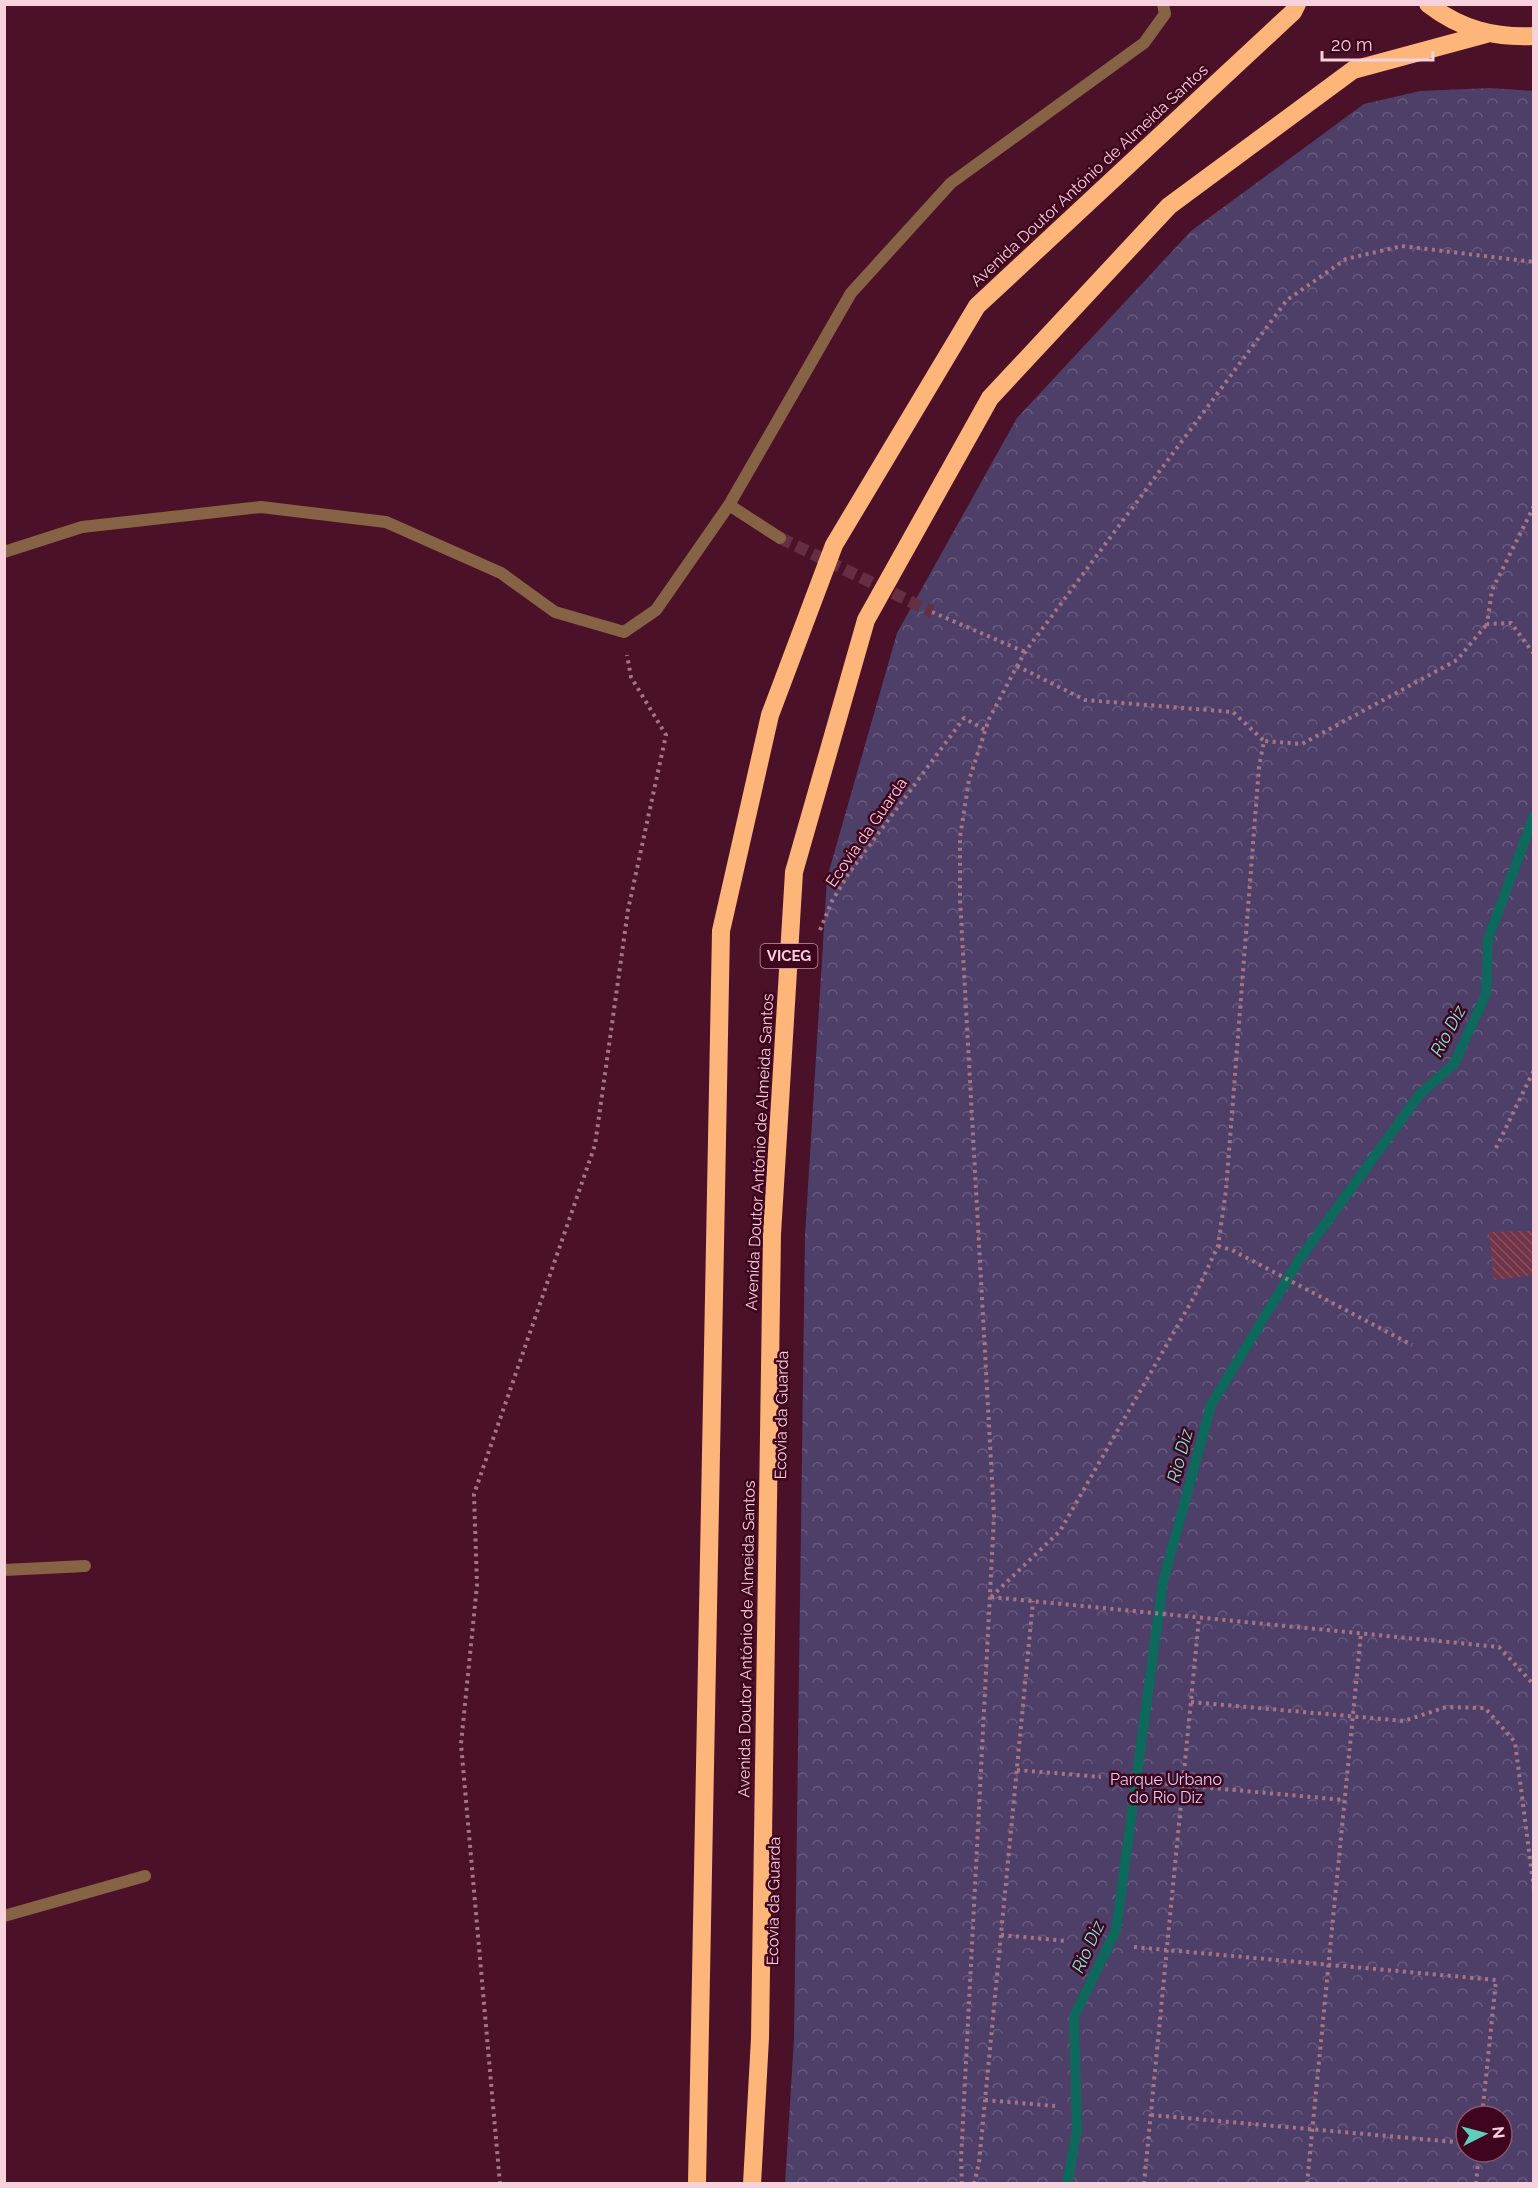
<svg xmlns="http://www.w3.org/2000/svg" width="1538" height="2188" font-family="Raleway,sans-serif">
<defs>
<pattern id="park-crowns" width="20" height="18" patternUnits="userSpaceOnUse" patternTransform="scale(1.5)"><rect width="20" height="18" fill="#4e3f68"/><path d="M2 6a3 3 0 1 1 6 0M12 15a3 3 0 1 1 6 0" fill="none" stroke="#685a7d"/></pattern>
<pattern id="building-back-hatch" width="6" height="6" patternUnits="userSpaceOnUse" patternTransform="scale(1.5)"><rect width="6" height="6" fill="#713449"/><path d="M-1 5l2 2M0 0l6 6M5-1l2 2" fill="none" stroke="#865063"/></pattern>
</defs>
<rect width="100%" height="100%" fill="#4b1128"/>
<!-- park -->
<path fill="url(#park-crowns)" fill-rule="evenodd" d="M1490,88L1533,91V2183L785,2184L794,2039L805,1236L827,878L897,633L1017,418L1191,231L1364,104L1420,91ZM1466,2116H1502V2152H1466Z"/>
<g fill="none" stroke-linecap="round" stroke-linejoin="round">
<!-- stream -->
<path stroke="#0c695c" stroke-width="10" d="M1067,2184L1077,2130L1074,2017L1116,1930L1163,1582L1211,1405L1299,1260L1420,1094L1454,1064L1486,994L1488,939L1534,816"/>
</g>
<!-- building -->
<path fill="url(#building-back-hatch)" d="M1534,1231V1275L1494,1280L1489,1232Z"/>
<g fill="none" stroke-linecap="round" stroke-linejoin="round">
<!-- street-tunnel -->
<path stroke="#652e43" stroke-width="12" stroke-dasharray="12 6" stroke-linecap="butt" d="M780,538L932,612"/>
<!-- path -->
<path stroke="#a57585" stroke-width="4" stroke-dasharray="3 4.5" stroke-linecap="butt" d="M1534,506L1492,590L1487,624L1511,623L1534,654
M932,612L1025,652
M1017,666L1085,700L1233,712L1264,741
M820,930L832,901L849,873L964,718L985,730
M1496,1148L1534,1070
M1218,1246L1232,1250L1412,1345
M991,1597L1060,1531L1194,1297L1218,1246L1226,1190L1259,767L1264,741L1302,744L1457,660L1487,624
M991,1597L1499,1647L1534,1685
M1191,1702L1404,1721L1446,1707L1485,1708L1515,1742L1534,1890
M1017,1770L1101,1777
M1158,1783L1344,1800
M1001,1935L1067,1941
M1134,1947L1496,1980L1482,2116
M985,2100L1055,2106
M1151,2115L1466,2143
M500,2184L461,1744L477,1585L474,1494L595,1145L628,910L666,735L631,677L627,655
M962,2184L961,2159L994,1516L960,899V837L969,780L989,719L1017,666L1025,652L1287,300L1346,259L1402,246L1534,262
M974,2184L979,2163L1033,1601
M1144,2184L1199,1618
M1307,2184L1361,1633
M1476,2184L1479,2152"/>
<!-- street -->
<path stroke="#876346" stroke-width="12" d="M729,505L851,293L951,183L1144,43L1165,14L1163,4
M4,552L82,527L261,507L386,522L501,573L555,612L624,632L656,610L729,505L780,538
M4,1570L85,1566
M4,1916L145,1876"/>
<!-- highway -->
<path stroke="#fdb579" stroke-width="18" d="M1428,4C1460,29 1494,38 1534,36
M697,2184L721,931L770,715L834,545L977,306L1293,12L1297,4
M752,2184L760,2038L772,1234L794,872L866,620L990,398L1169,206L1353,70L1486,34"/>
</g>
<g text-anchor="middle" stroke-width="5" stroke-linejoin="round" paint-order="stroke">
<!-- shield labels -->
<rect fill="#3f051f" stroke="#c094a3" stroke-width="1.5" x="760.5" y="944" width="57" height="24" rx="4.5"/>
<g font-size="15" font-weight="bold" fill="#f7d1db">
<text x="789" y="961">VICEG</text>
</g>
<!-- street labels -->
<g font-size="16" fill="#f7d1db" stroke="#3f051f">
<text transform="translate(1089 175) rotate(-43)" y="6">Avenida Doutor António de Almeida Santos</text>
<text transform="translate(866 832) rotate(-55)" y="6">Ecovia da Guarda</text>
<text transform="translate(759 1152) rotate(-87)" y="6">Avenida Doutor António de Almeida Santos</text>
<text transform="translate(781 1415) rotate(-89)" y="6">Ecovia da Guarda</text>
<text transform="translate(746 1639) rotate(-89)" y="6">Avenida Doutor António de Almeida Santos</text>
<text transform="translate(773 1901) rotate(-89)" y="6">Ecovia da Guarda</text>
</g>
<!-- park labels -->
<g font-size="16" fill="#ded4f3" stroke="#3f051f">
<text x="1166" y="1785">Parque Urbano<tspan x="1166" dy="18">do Rio Diz</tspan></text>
</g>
<!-- water labels -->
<g font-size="18" font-style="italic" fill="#76ebd6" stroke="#3f051f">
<text transform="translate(1448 1031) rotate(-62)" y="6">Rio Diz</text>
<text transform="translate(1180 1456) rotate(-75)" y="6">Rio Diz</text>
<text transform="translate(1088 1947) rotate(-66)" y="6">Rio Diz</text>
</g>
</g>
<!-- border -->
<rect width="1538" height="2188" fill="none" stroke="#f7d1db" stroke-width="12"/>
<!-- north arrow -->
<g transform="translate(1484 2134) rotate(84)"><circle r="28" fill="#3f051f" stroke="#89576a" stroke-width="1.5"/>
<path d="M0-4.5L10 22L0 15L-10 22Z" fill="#5cceba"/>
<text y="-9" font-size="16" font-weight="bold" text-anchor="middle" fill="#f7d1db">N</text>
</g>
<!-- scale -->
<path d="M1322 51v9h111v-9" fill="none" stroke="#f7d1db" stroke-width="3"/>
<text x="1331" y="51" font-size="18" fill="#f7d1db" stroke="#3f051f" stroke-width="4.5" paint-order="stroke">20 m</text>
</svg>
